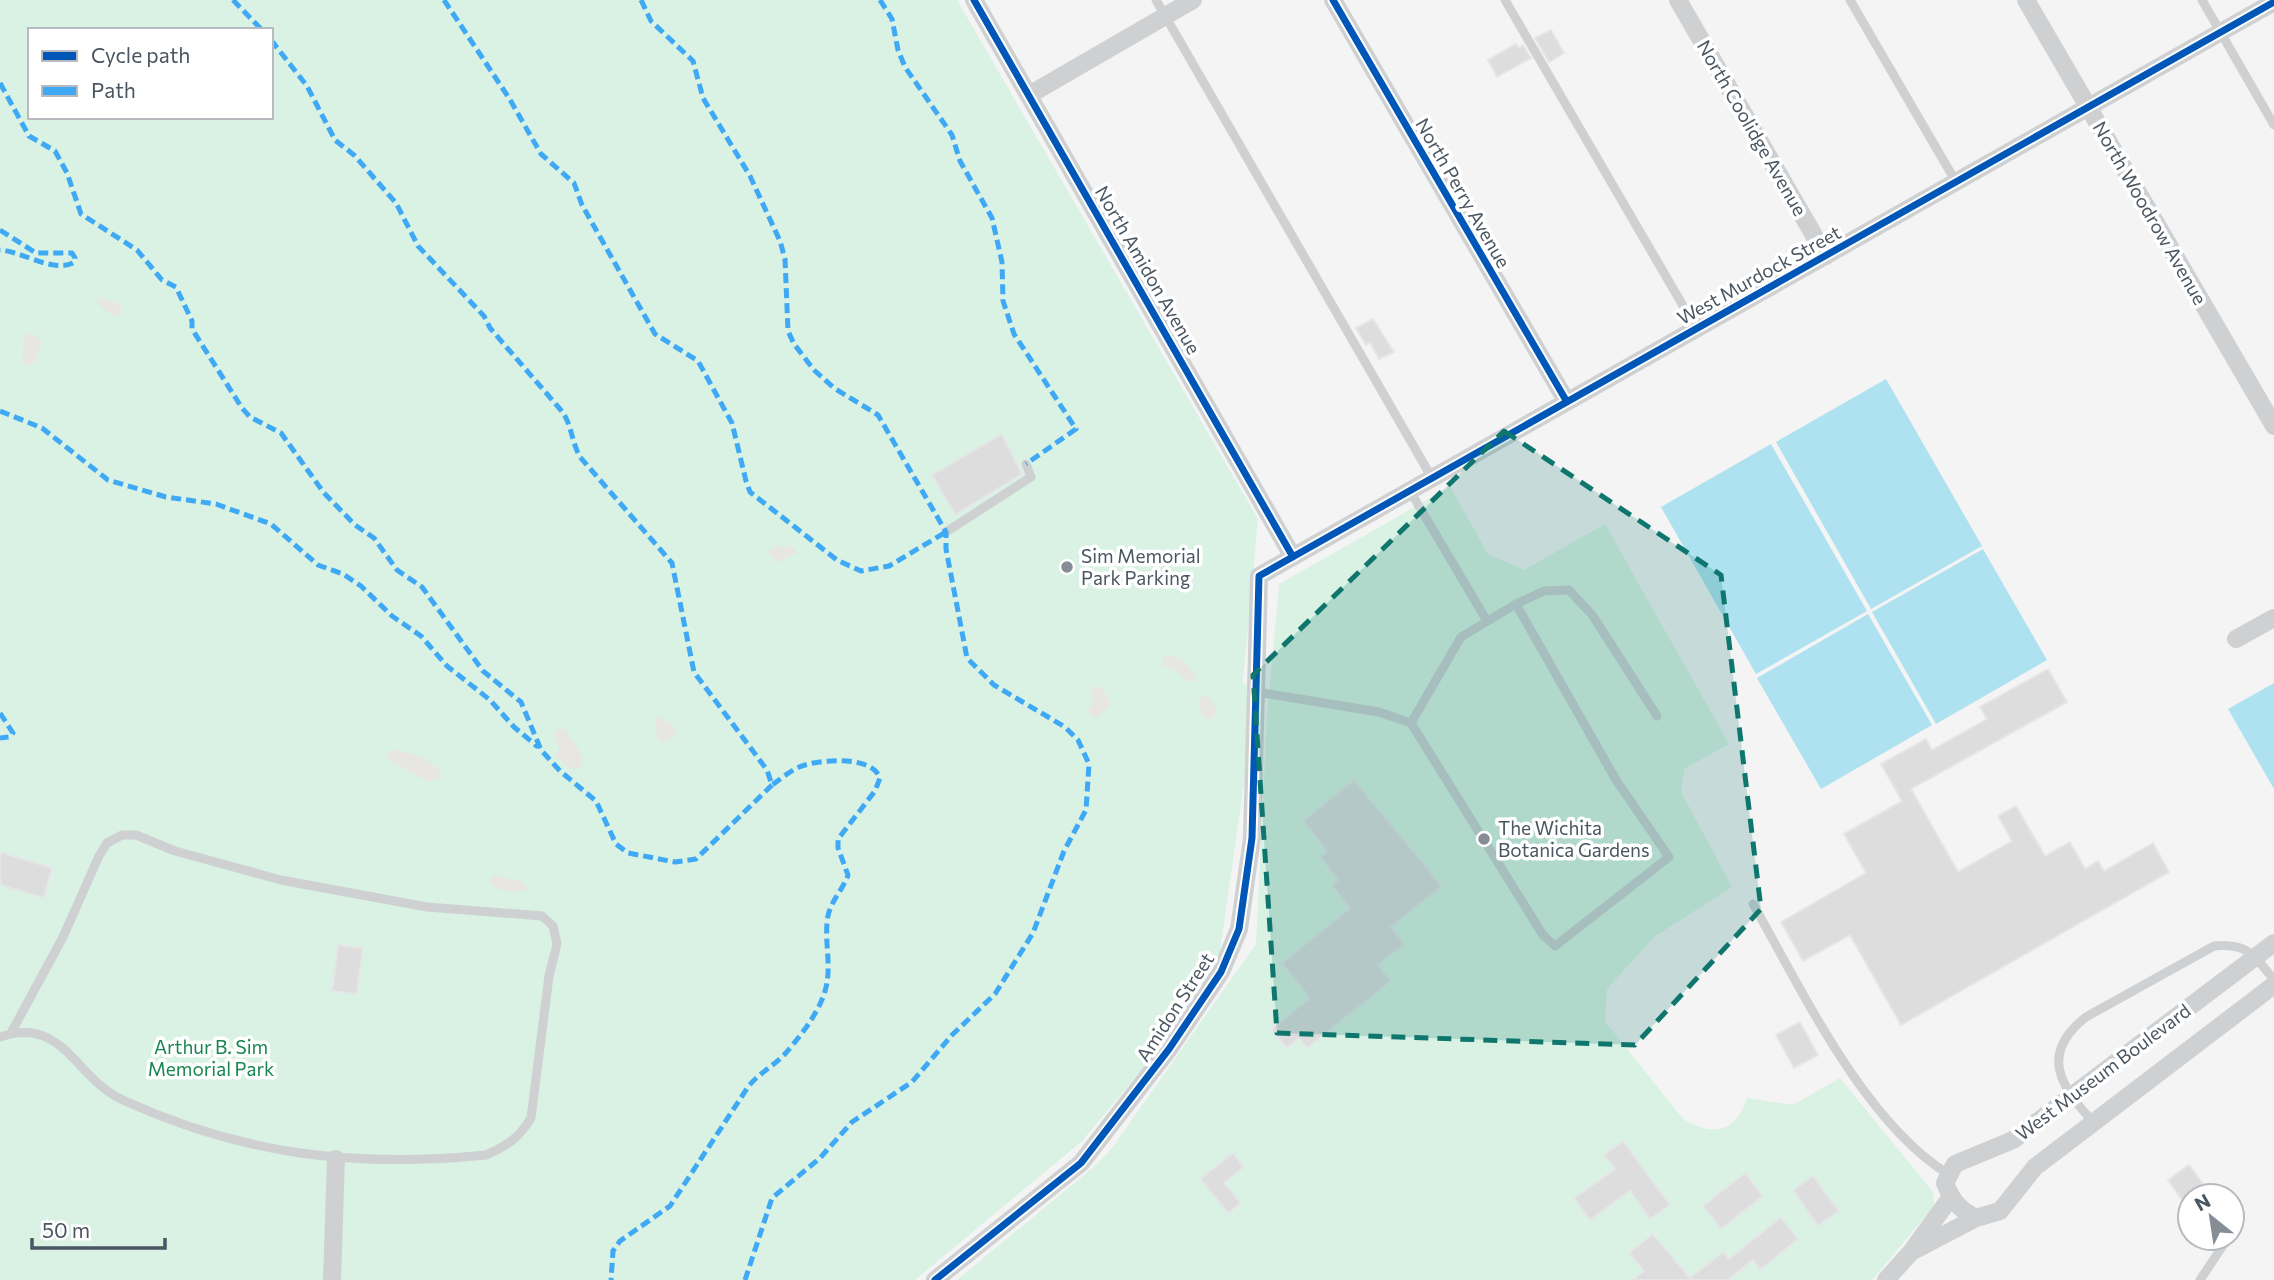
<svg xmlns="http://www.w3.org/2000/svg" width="2274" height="1280" font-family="Commissioner,sans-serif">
<rect width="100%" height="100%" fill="#f4f4f4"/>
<!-- green -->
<path fill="#d9f2e3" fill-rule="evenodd" d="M0,0H957L1258,519L1243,682L1257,692L1220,951L1148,1062L1082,1141L915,1280H0ZM30,30H271V117H30Z
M1450,487L1488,554L1524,570L1605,524L1729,744L1684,769L1681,792L1732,887L1654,937L1607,989L1605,1021L1683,1119C1712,1137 1736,1133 1747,1098L1793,1105L1840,1078L1933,1192L1934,1206L1872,1280H957L1095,1166L1112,1148L1256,944L1267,717L1279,584Z"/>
<!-- sand -->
<path fill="#e7e6e1" d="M99,297L121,305V314L115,317L96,302Z
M30,333L40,338L42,343L35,362L27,366L22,363L24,336Z
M776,546L793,547L797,553L776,563L768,551Z
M1165,655C1179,654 1193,667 1196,681H1186L1178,672L1163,665L1162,659Z
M1095,686L1101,687L1112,704L1096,718L1087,712L1093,702L1090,691Z
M1202,695L1206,696L1216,707L1215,715L1208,720L1202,716L1198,701Z
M655,715L674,726L676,736L663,743L657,739Z
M564,728L584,759L580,769L569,768L556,757L559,747L553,731Z
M396,750C412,754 437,759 441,777L428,782L387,759V752Z
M493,875L523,882L528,889C518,894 497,891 489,883Z"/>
<!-- water -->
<path fill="#aee2f0" d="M1886,379L1982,546L1871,609L1776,442Z
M1771,444L1867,611L1756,674L1661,507Z
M1983,549L2047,660L1936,724L1872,612Z
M1868,614L1932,725L1821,789L1757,678Z
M2274,683V789L2228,709Z"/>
<!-- building -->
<path fill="#ddddde" stroke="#e5e6e7" stroke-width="2" d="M1551,30L1564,53L1549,62L1535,38Z
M1516,44L1518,48L1523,45L1531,58L1497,77L1488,60Z
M1373,319L1394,352L1379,359L1370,342L1366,345L1356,328Z
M1002,434L1022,474L955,515L932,475Z
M2048,669L2067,702L1911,789L1958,872L2012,841L1998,816L2016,806L2045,856L2070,842L2085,869L2098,861L2104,871L2153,843L2169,872L1901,1025L1850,935L1803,961L1781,922L1866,873L1844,834L1902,801L1881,764L1926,739L1932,750L1987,719L1980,707Z
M1354,780L1442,886L1391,927L1405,944L1378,965L1391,981L1307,1048L1299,1038L1287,1048L1271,1029L1310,998L1282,963L1350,908L1332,885L1338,880L1320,857L1327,851L1303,821Z
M0,852L52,868L44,898L0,885Z
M338,945L363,948L357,994L332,991Z
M1800,1022L1818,1055L1794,1068L1776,1035Z
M1623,1141L1670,1205L1650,1219L1630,1191L1590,1220L1574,1198L1615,1169L1604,1155Z
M1233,1153L1244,1167L1224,1183L1241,1203L1228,1213L1200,1179Z
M2189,1165L2212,1196H2190V1211L2168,1180Z
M1745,1173L1763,1196L1721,1229L1703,1206Z
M1813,1176L1839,1211L1818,1226L1793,1190Z
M1781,1217L1798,1239L1760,1270L1753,1260L1728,1280H1633L1644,1271L1629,1253L1653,1234L1690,1278L1723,1252L1729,1259Z"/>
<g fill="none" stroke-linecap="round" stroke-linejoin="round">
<!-- service -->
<path stroke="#ced0d2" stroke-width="9" d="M1156,0L1432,478
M1505,0L1696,328
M1850,0L1956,182
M2202,0L2274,125
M1410,491L1487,621
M946,532L1031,477L1026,464
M1516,604L1544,591L1569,590L1593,616L1657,716
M1257,692L1379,712L1411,723L1543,935L1555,946L1669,857L1616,780L1516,604L1461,637L1411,723
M1753,904C1802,990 1863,1121 1948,1174
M0,1037C64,1015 74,1078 123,1100C243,1155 355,1168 486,1155C507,1146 519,1138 531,1118L549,976L557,944L553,926L542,916L427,907L281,880L175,851L136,835H122L107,843L99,856L63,937L11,1033
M2094,1123C2060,1086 2039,1054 2086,1017L2214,946C2248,943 2254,955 2274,980
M2232,1232L2236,1227
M2200,1280L2228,1238"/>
<!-- minor -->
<path stroke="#ced0d2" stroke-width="18" d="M974,0L1293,557
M1333,0L1567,402
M1678,0L1826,256
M2026,0L2274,426
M1029,95L1193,0
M2236,639L2274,618
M1976,1218C1959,1209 1952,1201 1945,1183L1955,1164L2013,1140L2274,943
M1911,1252L1976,1218L2000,1211L2035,1167L2274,985
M332,1280L336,1159
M935,1280L1081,1163L1169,1049L1221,972L1239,929L1252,838L1259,576L2274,2
M1886,1280L1911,1252L1951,1197"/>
<!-- quiet -->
<path stroke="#3fa9f5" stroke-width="5" stroke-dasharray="10 5" stroke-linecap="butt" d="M233,0L262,30
M444,0L509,98L541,154L574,183L582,205L655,334L698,361L732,423L746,481L750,492L759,499L837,560L861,571L889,566L946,532
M641,0L651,21L693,61L703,98L750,176L780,241L785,259L788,331L794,344L814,370L834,388L878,415L946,532V549L967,658L994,685L1065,727L1078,740L1089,764L1086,810L1064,851L1033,933L995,994L952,1035L912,1082L852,1122L820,1158L772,1198L745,1280
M880,0L892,19L898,50L905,67L952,135L960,161L992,218L1002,262L1003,301L1014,334L1076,429L1026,464
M271,40L307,86L335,140L354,155L396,203L418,246L484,316L490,328L560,409C572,423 571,441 580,457L672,563L694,672L767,770L772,785C782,778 793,768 805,765C825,759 872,756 880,778L875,791L838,839V848L848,875C842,892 828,903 827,923C825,949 833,972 823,997C815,1018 798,1039 784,1055C772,1067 758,1074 748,1087L670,1206L620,1241L613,1251L611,1280
M0,83L29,136L55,151L67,173L81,214L137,250L162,280L176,287L192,321V329L242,408L250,417L281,433L324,493L355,525L374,538L397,570L422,587L483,671L521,702L541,750L560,771L596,801L616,844L628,853L675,862L696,859L772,785
M0,230L36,253H72L75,258L73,263C52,273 22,251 0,250
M0,411L42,428L108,480L166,497L216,504L271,524L318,565L343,574L361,586L392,616L421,636L447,666L490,700L514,727L538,747
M0,713L13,733L9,737L0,738"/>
<!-- cycleway casing -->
<g stroke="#fff" stroke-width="11">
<path id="cycleway" d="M974,0L1293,557
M1333,0L1567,402
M935,1280L1081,1163L1169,1049L1221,972L1239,929L1252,838L1259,576L2274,2"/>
</g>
<!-- cycleway -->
<use href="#cycleway" stroke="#0057b8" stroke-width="7"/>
</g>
<!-- marked area -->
<path fill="#0f766e" fill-opacity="0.2" stroke="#0f766e" stroke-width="5" stroke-dasharray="14 9" stroke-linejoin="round" d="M1504,431L1721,575L1761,909L1635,1045L1277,1033L1253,675Z"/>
<!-- markers -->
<g fill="#868d94" stroke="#fff" stroke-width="2.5">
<circle cx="1067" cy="567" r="7"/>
<circle cx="1484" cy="839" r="7"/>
</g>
<g text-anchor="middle" stroke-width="7" stroke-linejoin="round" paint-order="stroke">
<!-- street labels -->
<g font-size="19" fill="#4a5661" stroke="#fff">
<text transform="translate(1752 128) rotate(60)" y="7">North Coolidge Avenue</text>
<text transform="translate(1463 193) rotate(60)" y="7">North Perry Avenue</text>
<text transform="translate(2150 213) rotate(60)" y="7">North Woodrow Avenue</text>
<text transform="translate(1148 270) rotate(60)" y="7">North Amidon Avenue</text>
<text transform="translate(1759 275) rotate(-29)" y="7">West Murdock Street</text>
<text transform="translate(1175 1007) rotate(-57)" y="7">Amidon Street</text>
<text transform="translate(2103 1072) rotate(-37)" y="7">West Museum Boulevard</text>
</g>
<!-- poi labels -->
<g font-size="19" fill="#4a5661" stroke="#fff" text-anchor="start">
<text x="1081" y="563">Sim Memorial<tspan x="1081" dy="22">Park Parking</tspan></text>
<text x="1498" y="835">The Wichita<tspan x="1498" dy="22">Botanica Gardens</tspan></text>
</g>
<!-- park labels -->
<g font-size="19" fill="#17864f" stroke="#fff">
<text x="211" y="1054">Arthur B. Sim<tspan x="211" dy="22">Memorial Park</tspan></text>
</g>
</g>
<!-- legend -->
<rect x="28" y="28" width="245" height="91" fill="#ffffff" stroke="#b7bbc0" stroke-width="2"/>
<rect x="42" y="51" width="35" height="10" fill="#0057b8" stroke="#b7bbc0" stroke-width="2"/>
<text x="91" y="63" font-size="21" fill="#4a5661">Cycle path</text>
<rect x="42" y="86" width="35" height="10" fill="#3fa9f5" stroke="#b7bbc0" stroke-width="2"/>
<text x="91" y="98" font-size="21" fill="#4a5661">Path</text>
<!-- north arrow -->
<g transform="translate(2211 1217) rotate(330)"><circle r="33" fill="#ffffff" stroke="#b7bbc0" stroke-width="2"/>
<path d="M0-5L12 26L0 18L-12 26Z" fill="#868d94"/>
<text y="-10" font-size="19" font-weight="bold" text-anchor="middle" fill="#4a5661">N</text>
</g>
<!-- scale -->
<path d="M32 1238v10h133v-10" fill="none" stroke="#4a5661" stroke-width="3.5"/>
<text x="42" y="1238" font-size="21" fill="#4a5661" stroke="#ffffff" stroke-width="5" paint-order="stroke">50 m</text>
</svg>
